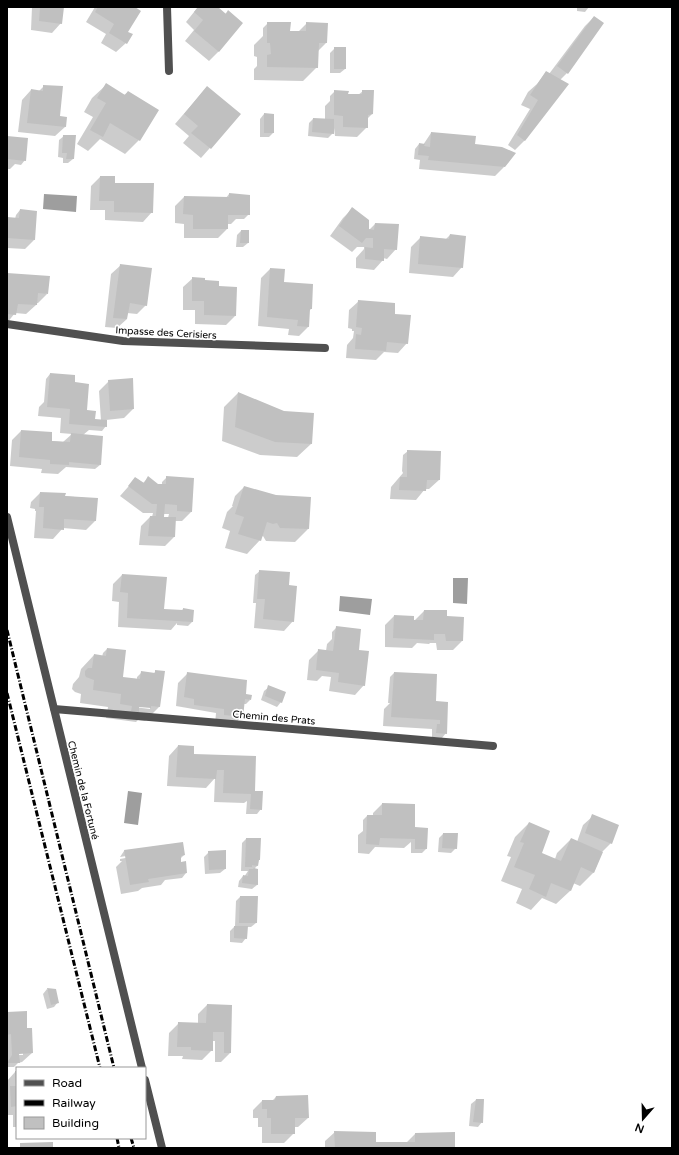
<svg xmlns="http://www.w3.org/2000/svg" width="679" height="1155" font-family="'Varela Round',sans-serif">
<rect width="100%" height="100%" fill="#fff"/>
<!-- water -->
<path fill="#9e9e9e" d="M44,194L77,196L76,212L43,209Z
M453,578H468L467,604L453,603Z
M340,596L372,599L370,615L339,611Z
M128,791L142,793L138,825L124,823Z"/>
<!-- shadow -->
<path fill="#0003" fill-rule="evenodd" d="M32,7H63L61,23L52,33L31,30Z
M95,7H133L127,32L126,43L116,52L101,43L106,34L86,22Z
M198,7H216L225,14L228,11L219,51L209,61L185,41L194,30L186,22Z
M577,7H589L585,12L577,11Z
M594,17L567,73L560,80L525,140L515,150L508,145L530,109L521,105L528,92L537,84L546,72L549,74L585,26Z
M268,23L288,32H298L307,23L326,43L317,52V67L303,81L254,80V69L257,66V57L254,56V45L263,36V28Z
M335,48L345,69L340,73H330V53Z
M106,85L124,95L128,92L139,140L125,154L100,139L88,151L77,144L93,117L84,112L92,98Z
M44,86L65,127L55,136L18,132L22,100L31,90L39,91Z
M207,87L240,114L201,158L183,143L189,136L175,124Z
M335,91L347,97L358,95L363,91L372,114L367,119V127L357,137L335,136L334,128H333V133L328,138L308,136L309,123L313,119H325V106L330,101V96Z
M264,114L273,133L269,137H260V119Z
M431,133L473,145L504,167L495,176L419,169L420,160L414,159L415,149L419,144L423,145Z
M64,136L73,159L68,163H63V158L58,157L59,140Z
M7,137L25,160L21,165L15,164L10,169H7Z
M100,177L114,184L152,212L143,222L105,220V210H90L91,186Z
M229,194L249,214L244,219H236L231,224H227V229L218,238H184V224L175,223V206L184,197L226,198Z
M353,208L368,231L375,224L396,249L387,259L383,258V260L374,270L356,268V258L364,249V247H357L352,252L330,236L343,218Z
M20,210L34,240L25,249L7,248V219H15L16,215Z
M241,231H248V243L243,247H236L237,235Z
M450,235L462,267L453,277L409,273L411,247L421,237L446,239Z
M121,265L146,305L137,314L127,313V319L117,328L105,327L111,274Z
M270,269L283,283L311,309L309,311L308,327L299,336L288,335L289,329L258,326L261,278Z
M7,274L47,294L38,303H36V305L26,314L15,313L7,323Z
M193,278L218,286L235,316L226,325L195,324V310H183V287Z
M359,301L407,343L398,353L384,352L376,360L346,358L347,345L353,338L354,331H352V329L348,328L349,310Z
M50,374L74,382L86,411L94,422L101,421L99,391L109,381L133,409L124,418L106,420V426L102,431L89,430L83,435L100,465L95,469L66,467L58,474L41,473L42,469L10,466L12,440L21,431L51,441L63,442L72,434L60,433L61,418L38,416L39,407L44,402L46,379Z
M238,393L284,412L311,444L297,457L260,455L222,441L224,407Z
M408,451L439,480L429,489H425L416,500L390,499L391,487L403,473L402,471L403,455Z
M167,477L191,512L182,521H175L174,537L165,546L139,545L141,526L150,517H152L153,513H143L120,496L136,478L143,483L148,478L158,485H162V482ZM164,514H169L168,518H163Z
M244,487L276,496L308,529L295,542L266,541L263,536L261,537L260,540L247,554L225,548L230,531L222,528L227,512L233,506H232L235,496Z
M40,493L64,496L97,499L95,521L86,530L63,528L53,539L34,538L36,511H35V509L30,508L31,502Z
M260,571L287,588L293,621L284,631L254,628L256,603H253L255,575Z
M122,575L163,610L181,611L183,609L192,622L188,626L177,625V623L171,630L118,627L119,602L112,601L113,584Z
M424,611L446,617L462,641L453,650H437L436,643H430L429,644L417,643L412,648L385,647V625L394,616L413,622Z
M337,627L358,651L364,685L355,695L329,691L331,677L322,676L317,681L307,680L309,660L319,650L326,651L327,644L332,639V632Z
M107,649L122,678L137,679V677L142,672L153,674L156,671L159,707L145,721L138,720L136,722L106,718L108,707L80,703L81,694L75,692L72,689L73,684L79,677L81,669L94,655L102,657L103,653ZM134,707H150V709Z
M188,673L245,695L250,700L246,704H244L242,716L233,726L215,724L216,713L176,706L178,683Z
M394,673L435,702L446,733L442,738L432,737V729L383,726L384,709L390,703H388L390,677Z
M269,687L281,702L277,707L261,700L264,691Z
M178,746L193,755L255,757L254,792L261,809L257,814H246L247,801L244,803L214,802L215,778L206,788L167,786L169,756Z
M382,804L414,828L426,849L422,853H411V842L404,848L375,847L369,854L358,853V835L363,831V820L367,816H373V813Z
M593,816L611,843L602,852L594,872L580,886L573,883L570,891L556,904L542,898L531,910L516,903L522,889L501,881L511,857L507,856L515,837L529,823L540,854L555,859L557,853L571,839L577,842L583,825Z
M443,834L456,848L451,853L438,852L439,838Z
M246,839L258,861L257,866L254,869L257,885L252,889L238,887L239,881L243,876L244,877L248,871H241L242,843Z
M172,844L184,855L180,859V863L185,862L186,873L182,878L165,880L161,885L142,888L138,891L121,894L116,867L122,861H120V859L136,856L139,854L120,857L124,851Z
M209,852L225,869L220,873L205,874L204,857Z
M240,897L256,923L251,927H247L246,938L242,943L230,942V931L235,926L236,901Z
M47,989L58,1002L54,1007L47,1009L43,994Z
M207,1005L231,1006L230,1053L221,1062H215V1041H212V1050L202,1060L182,1059L183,1056H168L169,1033L179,1023L198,1024V1014Z
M7,1013L27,1029L32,1053L22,1062L18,1063L14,1067H7ZM14,1053H23V1055H14Z
M15,1072H17V1127H13V1115H8L7,1111V1081Z
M276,1097L308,1118L298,1127H294V1133L284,1143H262V1127H258V1118H253V1110L262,1101H272Z
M476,1100L482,1122L478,1127L469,1126L471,1104Z
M335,1132L375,1143H406L415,1134L454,1148H325V1141Z"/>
<!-- building -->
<path fill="#c0c0c0" d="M40,7H64L62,24L39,21Z
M98,7H135L141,11L128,32L133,34L127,44L109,33L114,24L95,12Z
M198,7H218L226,14L228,10L243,23L219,52L194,31L203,20L194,12Z
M594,16L604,23L568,74L557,66Z
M267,22H291L290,31H306V22L328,23L327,43H319L318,68L267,67V55L271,54L270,43H267Z
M334,47H346V69H334Z
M546,71L569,84L525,141L517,135L538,100L530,95Z
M106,83L125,95L128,91L159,110L140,141L110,123L103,137L90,130L106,103L97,98Z
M43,85L63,86L60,116L67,117L66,127L27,123L31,89L43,91Z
M207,86L241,114L211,149L191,133L198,126L184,114Z
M334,90L349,91L348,94H362V90H374L373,114L368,115V128L343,127V116L334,115Z
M264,113L274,114V133H264Z
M313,118L334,119V134L312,132Z
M431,132L476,136L475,144L502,147L516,153L505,167L428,160L429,156L418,155L419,143L425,144L424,146L430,147Z
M63,135H76L74,159H66L67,153H62Z
M7,136L28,138L26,161L7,159Z
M100,176H115V183H154L153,213L114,212V201H99Z
M229,193L250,195V215H228V229H193V215L183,214L184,196L229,197Z
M352,207L369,220V229L374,230L375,223L399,224L397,250L384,249V261L365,259V247L373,248V238H366L362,243L339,226Z
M20,209L37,211L35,240L7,238V217L19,218Z
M241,230H249V243H240Z
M450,234L466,236L463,268L418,264L420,236L449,239Z
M120,264L152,268L147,306L130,303L127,319L113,318Z
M270,268L285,269L284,282L313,284L312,309H310L309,327L297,326L298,320L267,317Z
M7,273L50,276L48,294L38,293L37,305L18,304L16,315L7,314Z
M192,277L205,278V280L219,281V286L237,287L236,316L204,315V301H192Z
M358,300L395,303V314L411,315L408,344L387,342L386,351L355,349L356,334L361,335L362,328L356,327Z
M50,373L75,375V382L89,384L87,410L96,411L95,419L107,420V427L69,424L70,409L47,407Z
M133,378L134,409L110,411L108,380Z
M238,392L284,411L314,413L312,444L275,442L235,427Z
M21,430L52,432V441L70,442L71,433L103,436L101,465L69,462V465L50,464V460L19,457Z
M407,450L441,451L440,480H427L426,491L399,490L400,477H407Z
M148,476L158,484H166V476L194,478L192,512L177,511V505L165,504L164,517H176L175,537L148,536L150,516H156L157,504H152L128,486L135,477L144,483Z
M244,486L276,495L311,497L309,529L280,528L277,523L273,524L267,522L261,541L238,534L244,517L235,514Z
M40,492L66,493L65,496L98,498L96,521L64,519V530L43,528L44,507H39Z
M259,570L290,572L289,585L297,586L294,622L263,619L265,599H257Z
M122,574L167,577L164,609L183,610V608L194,610L193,622L127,618L128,593L120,592Z
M424,610H447V616L464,617L463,641H446L445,634H434V640L393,638L394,615L414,616V620H423Z
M336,626L361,629L359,650L369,651L365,686L338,682L339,673L316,670L318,649L333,651Z
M107,648L126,650L123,677L140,679L141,671L155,673V670L165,671L160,707L151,706V708L139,707V712L131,711L132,706L120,704L121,694L93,690L94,680L86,677L85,675V671L88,668H92L94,654L106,656Z
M187,672L247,680L246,694L252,695L251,700L245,699L243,717L224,715V709L194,705V699L184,697Z
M394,672L437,674L436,701L448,702L447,734L436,733L437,724H440V720L391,717Z
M268,685L286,692L282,703L265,696Z
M178,745L194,746V754L256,756L255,791H263L262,810L250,809L251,794L223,793L224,770H217L216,779L176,777Z
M382,803L415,804V827L428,828L427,849H415V839L380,838L379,845L366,844L367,815H382Z
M592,814L619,825L612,844L585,833Z
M529,822L550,831L542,853L561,861L571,838L603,852L594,873L581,867L571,891L551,883L546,897L529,889L535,875L514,867L524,843L520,842Z
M443,833H458L457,849L442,848Z
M246,838H261L260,860H259L258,866L252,865V867H245Z
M183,842L185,855L181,856V862L186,861L187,873L148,879L149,882L130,885L124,850Z
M226,850V869L209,870L208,851Z
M254,868L258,869V885L242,883L243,875L248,876L249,869H253Z
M240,896H258L257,923H239Z
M234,926H248L247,939L234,938Z
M47,988L56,989L59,1003L51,1005Z
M207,1004L232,1005L231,1053H224V1032H213V1051L191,1050V1047H177L178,1022L206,1023Z
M27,1011V1028H32L33,1053L19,1054L20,1063H7L12,1055L11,1034L7,1035V1012Z
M15,1071H17V1106L11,1107L10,1086H16Z
M308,1095L309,1118H295V1134H271V1118H267V1109H262V1100H275L276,1096Z
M476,1099H484L483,1123L473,1122Z
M334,1131L376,1132V1142H415V1133L455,1132V1148H335Z
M53,1142V1148H20V1143Z"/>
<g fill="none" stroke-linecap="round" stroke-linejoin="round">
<!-- street -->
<path stroke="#505050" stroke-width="8" d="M167,7L169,71
M7,324L123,341L325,348
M7,517L142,1068
M54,709L493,746
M145,1080L162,1148"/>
<!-- rail -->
<path stroke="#000" stroke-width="3" stroke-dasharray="6 2 1 2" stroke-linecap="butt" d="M7,630L114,1068
M7,693L100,1068
M117,1138L119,1148
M131,1138L134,1148"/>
</g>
<g text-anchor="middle" stroke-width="3.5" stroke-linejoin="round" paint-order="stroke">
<!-- street labels -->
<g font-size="10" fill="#000" stroke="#fff">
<text transform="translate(166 332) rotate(3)" y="4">Impasse des Cerisiers</text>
<text transform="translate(274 717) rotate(5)" y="4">Chemin des Prats</text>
<text transform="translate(84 790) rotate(76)" y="4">Chemin de la Fortuné</text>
</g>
</g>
<!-- border -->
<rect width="679" height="1155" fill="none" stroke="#000000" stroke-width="16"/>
<!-- legend -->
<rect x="16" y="1067" width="130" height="72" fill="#ffffff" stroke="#999999"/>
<rect x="24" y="1080" width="20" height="6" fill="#505050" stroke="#999999"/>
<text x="52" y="1087" font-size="12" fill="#000000">Road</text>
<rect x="24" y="1100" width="20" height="6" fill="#000000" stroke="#999999"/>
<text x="52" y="1107" font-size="12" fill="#000000">Railway</text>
<rect x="24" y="1117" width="20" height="12" fill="#c0c0c0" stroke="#999999"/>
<text x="52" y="1127" font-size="12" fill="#000000">Building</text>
<!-- north arrow -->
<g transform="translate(643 1119) rotate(200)" stroke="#ffffff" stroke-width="3" paint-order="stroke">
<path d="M0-3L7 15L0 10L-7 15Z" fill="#000000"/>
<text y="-6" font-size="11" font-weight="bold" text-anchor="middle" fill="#000000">N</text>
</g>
</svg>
